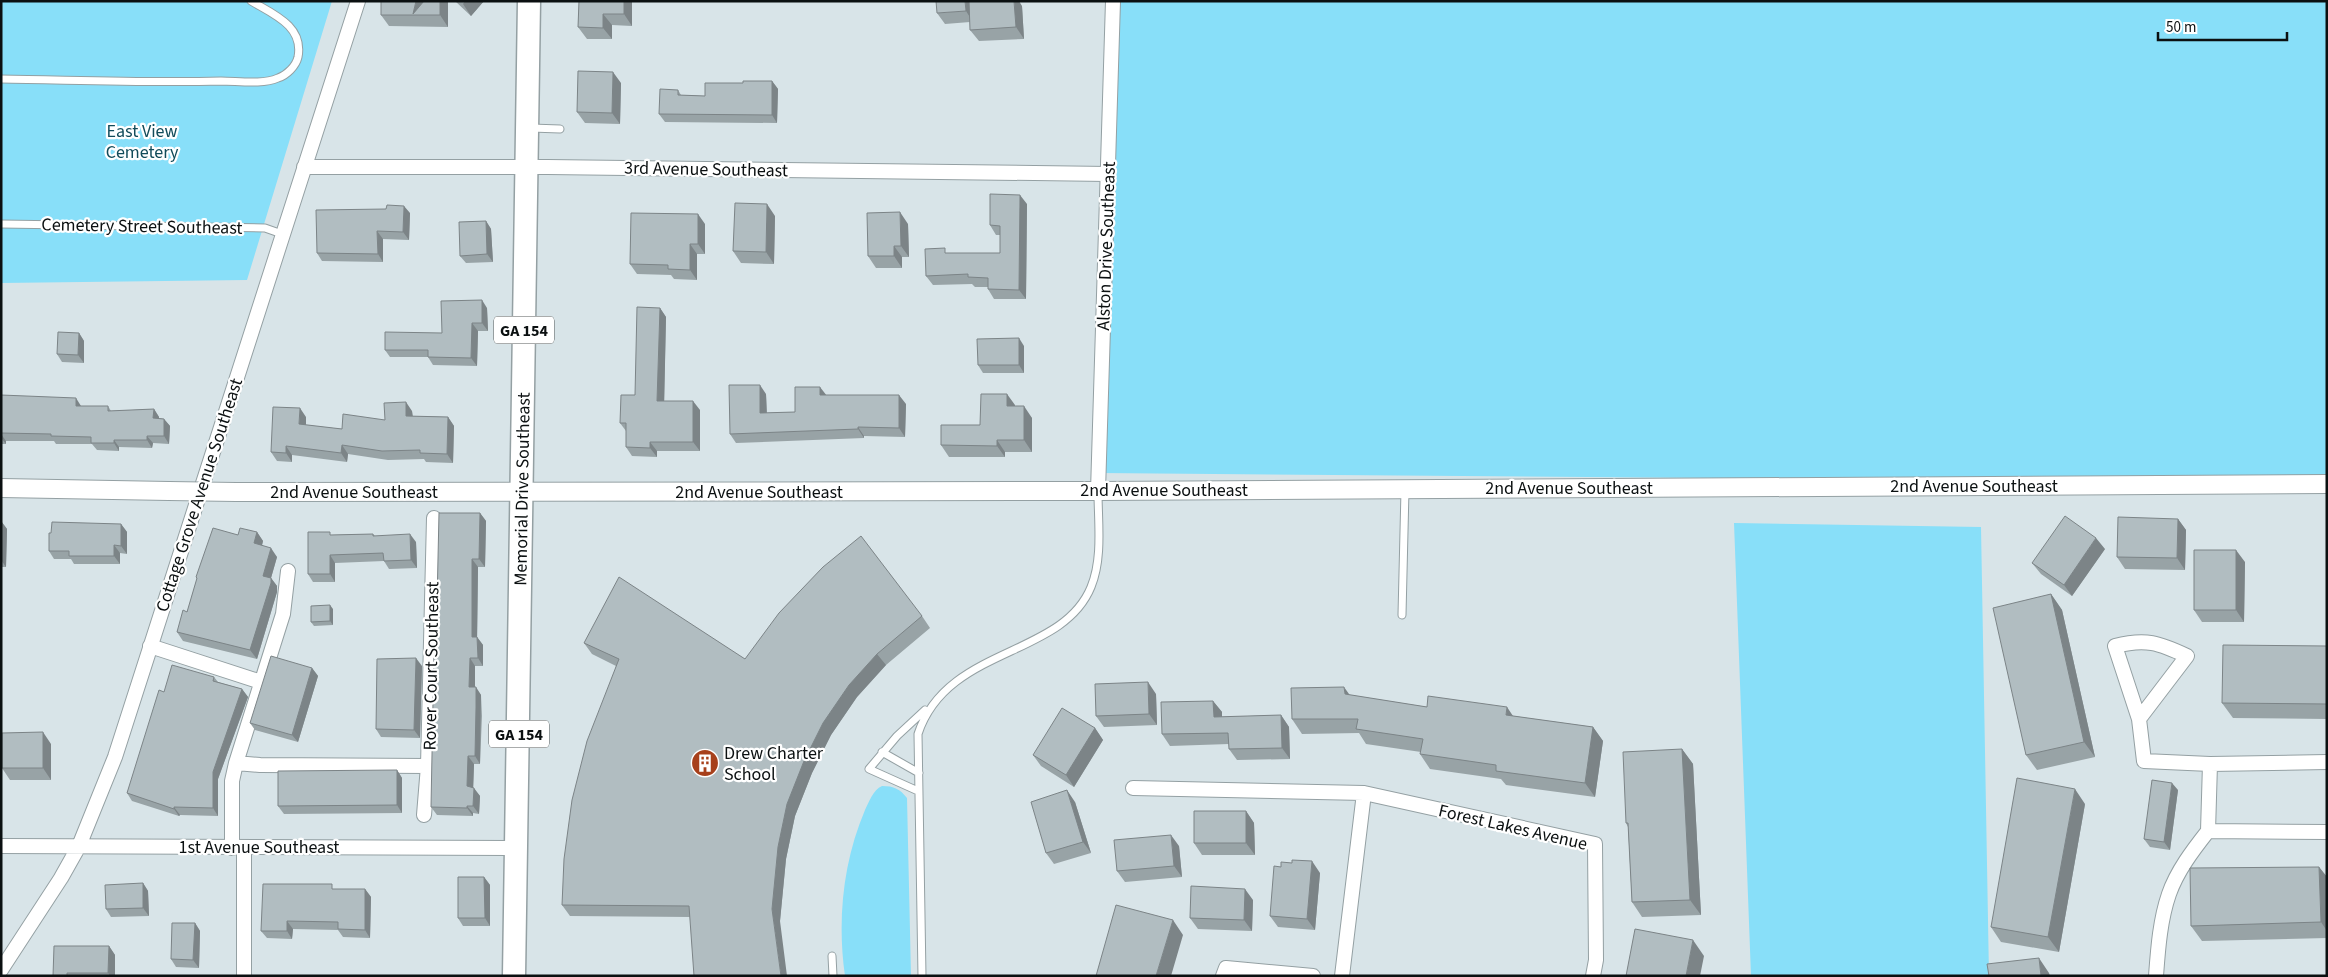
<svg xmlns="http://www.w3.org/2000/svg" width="2328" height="977" font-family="'Source Sans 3',sans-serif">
<rect width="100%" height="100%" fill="#d8e4e8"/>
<!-- green -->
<path fill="#88dff9" d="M1,1H332L247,280L1,283Z
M1119,1H2327V483L1099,473Z
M1734,523L1981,527L1989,976H1751Z
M882,786C894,786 900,789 907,798L911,976H845C837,920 843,862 865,810C869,802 873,790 882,786Z"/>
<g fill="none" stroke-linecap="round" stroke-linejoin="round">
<!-- service casing -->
<g stroke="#94a0a3" stroke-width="9">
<path id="service" d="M1,79C75,80 148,83 221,81C238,81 262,85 278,78C287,75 296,66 298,57C304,26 273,14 251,1
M531,128L560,129
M1,224L265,228L282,234
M1402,615L1405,490
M882,752L919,773
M918,791L869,769L897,736L925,710
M832,956L833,976
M922,976L918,734C947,646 1062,658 1091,587C1103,558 1098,522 1098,492"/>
</g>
<!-- minor casing -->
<g stroke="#94a0a3" stroke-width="16">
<path id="minor" d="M304,167H548L1108,174
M1098,491L1113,1
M150,646L261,682
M2139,719L2187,656C2159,643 2146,638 2115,646L2139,719L2144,761L2210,764L2327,762
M236,763L260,765L428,766
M1133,788L1364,793L1595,844L1596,960L1593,976
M424,815L428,766L434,518
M2208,831L2210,764
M1,846L517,848
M232,848V781L236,763L283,614L288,571
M1,970L61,878L79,846L115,757L358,1
M244,976V848
M1223,976L1226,968L1313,976
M1342,976L1364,793
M2156,976C2158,949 2160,920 2169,894C2177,871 2193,850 2208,831L2327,832"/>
</g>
<!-- tertiary casing -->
<g stroke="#94a0a3" stroke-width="20">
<path id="tertiary" d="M1,488L169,491
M236,492L1098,491L2327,484"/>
</g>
<!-- primary casing -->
<g stroke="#94a0a3" stroke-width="25">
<path id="primary" d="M514,976L529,1"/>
</g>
<!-- service -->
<use href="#service" stroke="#fff" stroke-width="7"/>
<!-- minor -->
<use href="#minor" stroke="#fff" stroke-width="14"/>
<!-- tertiary -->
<use href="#tertiary" stroke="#fff" stroke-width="18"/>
<!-- primary -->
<use href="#primary" stroke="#fff" stroke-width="22"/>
<!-- tertiary-bridge casing -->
<g stroke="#94a0a3" stroke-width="20" stroke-linecap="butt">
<path id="tertiary-bridge" d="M169,491L236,492"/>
</g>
<!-- tertiary-bridge -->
<use href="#tertiary-bridge" stroke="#fff" stroke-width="18"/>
</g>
<!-- wall -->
<path fill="#98a3a6" d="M448,1V27L389,26L381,15Z
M455,1H484L471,16Z
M579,1H632V26L612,25V39H587L578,27Z
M1022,6L1024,39L979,41L970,30V22L945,24L937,13Z
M772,81L778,89L777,123L665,122L659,114L678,90L681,95L705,96L743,83Z
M621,83L620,124L585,123L577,112Z
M1027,204L1026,299H994L988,289V287H975L972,284L933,285L926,276L948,253H1000V235H996L990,225Z
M410,213L409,240L383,239V262L322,261L317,253Z
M775,216L774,264L741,263L733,251Z
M486,221L491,229L493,262L466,263L460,256Z
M705,224V254H697V280L674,279L671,275L637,274L630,264Z
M908,224L909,257H902V268H876L868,256Z
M487,308L488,331H478L477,366L433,365L428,357H390L385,350L442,333Z
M660,308L666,317L664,401L700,410V451H657V457L632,456L626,447V431L620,423L635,395Z
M79,333L84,341V363L62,362L57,354Z
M1024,346V373H983L978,365Z
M766,394L767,413L795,412L826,395L906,404L905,437L864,436V438L736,443L730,434Z
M1,395L81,406H108L111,411L154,409L159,417V418L164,419L170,426L169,444L153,443L152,448L119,447V451L97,450L92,444H56L54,441H6V444H1Z
M1015,405V406L1032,418V452H1005V457H949L941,445L980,425Z
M412,411L413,416L448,417L454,426L453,463L426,462L424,459L388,460L348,454L347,462L292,455V462L277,461L271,452L306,417V425L342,429L385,420Z
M480,513L486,521L485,567H478L477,637L483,645V666H475V687L481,695L482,716L480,764H474L473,788L480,796L479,814L473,813V816L437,815L431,807Z
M2178,519L2186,530L2185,570L2125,569L2117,557Z
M1,521L7,529L6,567H1Z
M121,524L127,532V554L120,553V564H74L71,559H54L49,551Z
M257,532L263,541L262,546L277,557L271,578L277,586V592L257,659L183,641L177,632L187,612L197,579L196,577L238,535Z
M373,534L375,536L416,542L417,568L389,569L384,561L335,563V582H313L308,574L332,535Z
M2105,549L2072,596L2041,574L2032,563Z
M2245,562L2244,622H2202L2194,610Z
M2051,594L2062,610L2095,757L2037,770L2026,755Z
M333,609V625L314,626L311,622Z
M922,616L930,628L886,665L857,697L831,735L812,773L795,816L786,859L780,921L690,917L570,916L562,905L616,666L592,654L584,643L745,659Z
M2327,646V719L2233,718L2222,703Z
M422,666L420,738L381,737L376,729Z
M312,668L318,676L298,742L255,730L250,723Z
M214,677L218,682L242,689L248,697L218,779V816L180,815L179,816L132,801L127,793L164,692Z
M1156,694L1157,725L1104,727L1096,716Z
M1350,695L1427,707L1514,716L1593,727L1603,741L1595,797L1506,785L1501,779L1430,769L1420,754L1421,752L1366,744L1359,733L1302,734L1292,719Z
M1213,701L1222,712V717L1281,715L1289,727L1290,759L1237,760L1229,749V744L1170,746L1162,734Z
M1095,728L1103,740L1074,787L1041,766L1033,755Z
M51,744V780H10L2,768Z
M1682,749L1693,764L1701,915L1642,917L1632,902L1628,827L1626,823Z
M397,770L402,778V813L284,814L278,806Z
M2178,790L2170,850L2150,847L2144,839Z
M1075,802L1091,853L1054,864L1046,853Z
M2085,804L2059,952L2001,942L1991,927Z
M1246,811L1254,823L1255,855H1202L1194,843Z
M1179,846L1182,877L1125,882L1117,871Z
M1281,867L1320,873L1315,930L1278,927L1270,916Z
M2319,867L2327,877V938L2202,941L2191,926Z
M484,877L490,885V926H463L458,918Z
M143,883L148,891L149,916L111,917L106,909Z
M335,889H365L371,897L370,938L343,937L338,930L293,929L292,939L267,938L261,931Z
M1253,900L1252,931L1198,929L1190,918Z
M195,923L200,931L199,968L176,967L171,959Z
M109,946L115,955V976H53Z"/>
<!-- shaded-wall -->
<path fill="#7c8487" d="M416,1H427L413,14Z
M440,1H448V27L440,15Z
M465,1H484L471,16L463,4Z
M624,1L632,2V26L624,14Z
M965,1H973V22L966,11Z
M1014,1H1019L1022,6L1024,39L1016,27Z
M603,14L612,25V39L603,28Z
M613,72L621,83L620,124L612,113Z
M772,81L778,89L777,123L772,115Z
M1020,195L1027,204L1026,299L1019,290Z
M767,204L775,216L774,264L766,252Z
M404,206L410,213L409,240L403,232Z
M900,212L908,224L909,257L901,246Z
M698,214L705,224V254L698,244Z
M486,221L491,229L493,262L487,254Z
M377,231L383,239V262L378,254Z
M690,244L697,254V280L690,270Z
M894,246L902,257V268L894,256Z
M482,300L487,308L488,331L482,323Z
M660,308L666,317L664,411L657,401Z
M472,323L478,331L477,366L471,358Z
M79,333L84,341V363L78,355Z
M1019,338L1024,346V373L1019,365Z
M760,385L766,394L767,422L760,413Z
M820,387L827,396L820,395Z
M1007,394L1015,405V418L1007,406Z
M899,395L906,404L905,437L899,428Z
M76,398L81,406H76Z
M693,401L700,410V451L693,442Z
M406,402L412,411L413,425L406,416Z
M1024,406L1032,418V452L1024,440Z
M300,408L306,417V433L299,424Z
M154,409L159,417V426L153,418Z
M448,417L454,426L453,463L447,454Z
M164,419L170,426L169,444L164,436Z
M858,427L864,436V438L858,429Z
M1,434L6,441V444L1,438Z
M147,436L153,443L152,448L147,440Z
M114,440L119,447V451L114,443Z
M997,440L1005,452V457L997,446Z
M650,442L657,451V457L650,448Z
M342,445L348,454L347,462L341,453Z
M286,446L292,455V462L286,453Z
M480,513L486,521L485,567L479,559Z
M2178,519L2186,530L2185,570L2177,558Z
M1,521L7,529L6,567L1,560Z
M121,524L127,532V554L121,546Z
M257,532L263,541L260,552L254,543Z
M410,534L416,542L417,568L411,560Z
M2096,538L2105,549L2072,596L2064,585Z
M114,545L120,553V564L114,556Z
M271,548L277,557L271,578L277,586V592L257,659L250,650L263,576Z
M2236,550L2245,562L2244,622L2236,610Z
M330,555L335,563V582L330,574Z
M472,559L478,567L477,645L472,637Z
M2051,594L2062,610L2095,757L2084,742Z
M330,605L333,609V625L330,621Z
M477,637L483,645V666L478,658Z
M877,654L886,665L857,697L831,735L812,773L795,816L786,859L780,921L787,976H781L772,909L778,847L787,804L804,761L823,723L849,685Z
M416,658L422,666L420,738L414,730Z
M470,658L475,666V695L469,687Z
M312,668L318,676L298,742L292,735Z
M1148,682L1156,694L1157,725L1149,714Z
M476,687L481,695L480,764L475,756Z
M1344,687L1354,701L1345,694Z
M242,689L248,697L218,779V816L213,808V772Z
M1213,701L1222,712V729L1214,717Z
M1507,707L1517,722L1506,715Z
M1281,715L1289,727L1290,759L1282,748Z
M1593,727L1603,741L1595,797L1585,783Z
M1095,728L1103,740L1074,787L1066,775Z
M43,732L51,744V780L43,768Z
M1682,749L1693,764L1701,915L1690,900Z
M468,756L474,764L473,794L467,786Z
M397,770L402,778V813L397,805Z
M2172,783L2178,790L2170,850L2164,842Z
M474,788L480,796L479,814L473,806Z
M2075,789L2085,804L2059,952L2048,937Z
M1067,790L1075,802L1091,853L1083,842Z
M467,806L473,813V816L467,808Z
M174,807L180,815L179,816L174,809Z
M1246,811L1254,823L1255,855L1246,843Z
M1171,835L1179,846L1182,877L1174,866Z
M1312,861L1320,873L1315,930L1307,919Z
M2319,867L2327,877V931L2321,922Z
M484,877L490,885V926L485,918Z
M143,883L148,891L149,916L143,908Z
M365,889L371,897L370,938L365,930Z
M1245,889L1253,900L1252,931L1244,920Z
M1173,920L1183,935L1171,976H1156Z
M287,921L293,929L292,939L287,931Z
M195,923L200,931L199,968L193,960Z
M1693,940L1704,956L1700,976H1686Z
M109,946L115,955V976H110L108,973Z
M2039,958L2049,973L2050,976H2041Z"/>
<!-- building -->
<path fill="#b1bdc1" stroke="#7c8487" d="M381,1H416L413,14L424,1H440V15H381Z
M579,1H624V14H603V28L578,27Z
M936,1H965L966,11L937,13Z
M969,1H1014L1016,27L970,30Z
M578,71L613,72L612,113L577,112Z
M743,81H772V115L659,114L660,89L678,90V95L705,96V83H743Z
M990,194L1020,195L1019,290L988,289V278L968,277V274L926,276L925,249L945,248V253H1000V226L990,225Z
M735,203L767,204L766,252L733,251Z
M387,205L404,206L403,232L377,231L378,254L317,253L316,210L386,209Z
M900,212L901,246H894V256H868L867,213Z
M631,213L698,214V244H690V270L668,269V265L630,264Z
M486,221L487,254L460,256L459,222Z
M482,300V323H472L471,358L428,357V350H385V332L442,333L441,301Z
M637,307L660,308L657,401H693V442H650V448L626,447V423H620L621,395H635Z
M58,332L79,333L78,355L57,354Z
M1019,338V365H978L977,339Z
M729,385H760V413L795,412V387H820V395H899V428L858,427V429L730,434Z
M981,394H1007V406H1024V440H997V446L941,445V425H980Z
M1,395L76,398V406H108V411L154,409L153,418L164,419V436H147V440H114V443H91V437L51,436V434L1,433Z
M406,402V416L448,417L447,454L420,453V450L382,451L342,445L341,453L286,446V453L271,452L273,407L300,408L299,424L342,429L343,414L385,420L384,403Z
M439,513H480L479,559H472V637H477L478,658H470L469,687H476V708L475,756H468L467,786L474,788L473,806H467V808L431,807L434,649H436Z
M2065,516L2096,538L2064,585L2032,563Z
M2118,517L2178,519L2177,558L2117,557Z
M52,522L121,524V546L114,545V556H69V551H49V533H51Z
M213,528L238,535L240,528L257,532L254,543L271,548L263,576L271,578V583L250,650L177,632L183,610L187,612L197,578L196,577Z
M308,532H330V535L373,534V536L410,534L411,560L384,561L383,553L330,555V574H308Z
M861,536L922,616L877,654L849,685L823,723L804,761L787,804L778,847L772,909L781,976H694L689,906L562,905L564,859L572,800L587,741L619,659L584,643L619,577L745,659L779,613L823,567Z
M2194,550H2236V610H2194Z
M2051,594L2084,742L2026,755L1993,608Z
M330,605V621L311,622V606Z
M2223,645L2327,646V704L2222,703Z
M271,656L312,668L292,735L250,723Z
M416,658L414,730L376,729L377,659Z
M172,665L214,677L213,681L242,689L213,772V808L174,807V809L127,793L159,690L164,692Z
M1148,682L1149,714L1096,716L1095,684Z
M1344,687L1345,694L1427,707L1428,696L1507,707L1506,715L1593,727L1585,783L1496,771V765L1420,754L1423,739L1356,729L1358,719H1292L1291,688Z
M1213,701L1214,717L1281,715L1282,748L1229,749L1228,733L1162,734L1161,702Z
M1062,708L1095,728L1066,775L1033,755Z
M43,732V768H2V733Z
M1682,749L1690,900L1632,902L1628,823H1626L1623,752Z
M397,770V805L278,806V771Z
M2017,778L2075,789L2048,937L1991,927Z
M2152,780L2172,783L2164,842L2144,839Z
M1067,790L1083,842L1046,853L1031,802Z
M1194,811H1246V843H1194Z
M1171,835L1174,866L1117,871L1114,840Z
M1292,860L1312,861L1307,919L1270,916L1274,866L1281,867V862L1292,863Z
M2319,867L2321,922L2191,926L2190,868Z
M458,877H484L485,918H458Z
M143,883V908L106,909L105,885Z
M263,884H332V889H365V930L338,929V922L287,921V931H261Z
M1191,886L1245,889L1244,920L1190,918Z
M1116,905L1173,920L1156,976H1096Z
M172,923H195L193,960L171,959Z
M1635,929L1693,940L1686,976H1626Z
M54,946H109L108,973H67V976H53Z
M2039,958L2041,976H1989L1987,964Z"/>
<!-- icons -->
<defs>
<g id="building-disc" transform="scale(1.4375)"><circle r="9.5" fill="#a7401b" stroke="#fff"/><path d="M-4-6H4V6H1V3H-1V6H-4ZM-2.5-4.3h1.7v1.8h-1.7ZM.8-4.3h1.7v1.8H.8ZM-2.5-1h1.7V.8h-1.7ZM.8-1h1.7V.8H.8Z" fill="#fff"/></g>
</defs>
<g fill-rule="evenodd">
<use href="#building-disc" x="705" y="763"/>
</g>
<g text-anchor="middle" stroke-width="4.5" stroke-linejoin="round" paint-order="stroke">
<!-- shield labels -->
<g fill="#fff" stroke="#545858" stroke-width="1">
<rect x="494" y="316.5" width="60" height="27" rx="4"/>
<rect x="489" y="720.5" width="60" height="27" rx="4"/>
</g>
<g font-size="16" font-weight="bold" fill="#0b1011">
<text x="524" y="336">GA 154</text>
<text x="519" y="740">GA 154</text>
</g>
<!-- park labels -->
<g font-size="18" fill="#114b5a" stroke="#fff">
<text x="142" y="137">East View<tspan x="142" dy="21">Cemetery</tspan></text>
</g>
<!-- street labels -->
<g font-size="18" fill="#0b1011" stroke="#fff">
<text transform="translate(706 169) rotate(1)" y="6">3rd Avenue Southeast</text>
<text transform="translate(142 226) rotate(1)" y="6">Cemetery Street Southeast</text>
<text transform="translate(1106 246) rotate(-88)" y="6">Alston Drive Southeast</text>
<text x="1974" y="492">2nd Avenue Southeast</text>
<text x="1569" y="494">2nd Avenue Southeast</text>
<text transform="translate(522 489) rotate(-89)" y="6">Memorial Drive Southeast</text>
<text x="1164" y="496">2nd Avenue Southeast</text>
<text x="354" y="498">2nd Avenue Southeast</text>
<text x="759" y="498">2nd Avenue Southeast</text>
<text transform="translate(199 495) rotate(-72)" y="6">Cottage Grove Avenue Southeast</text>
<text transform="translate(431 666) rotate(-89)" y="6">Rover Court Southeast</text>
<text transform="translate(1513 827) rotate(13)" y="6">Forest Lakes Avenue</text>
<text x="259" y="853">1st Avenue Southeast</text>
</g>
<!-- poi labels -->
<g font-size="18" fill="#0b1011" stroke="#fff" text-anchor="start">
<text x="724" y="759">Drew Charter<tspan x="724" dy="21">School</tspan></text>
</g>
</g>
<!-- border -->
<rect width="2328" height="977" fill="none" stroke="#0b1011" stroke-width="5"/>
<!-- scale -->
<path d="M2158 32v8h129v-8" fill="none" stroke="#0b1011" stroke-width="2.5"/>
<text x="2166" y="32" font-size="15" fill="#0b1011" stroke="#ffffff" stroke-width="4" paint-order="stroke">50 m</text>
</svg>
